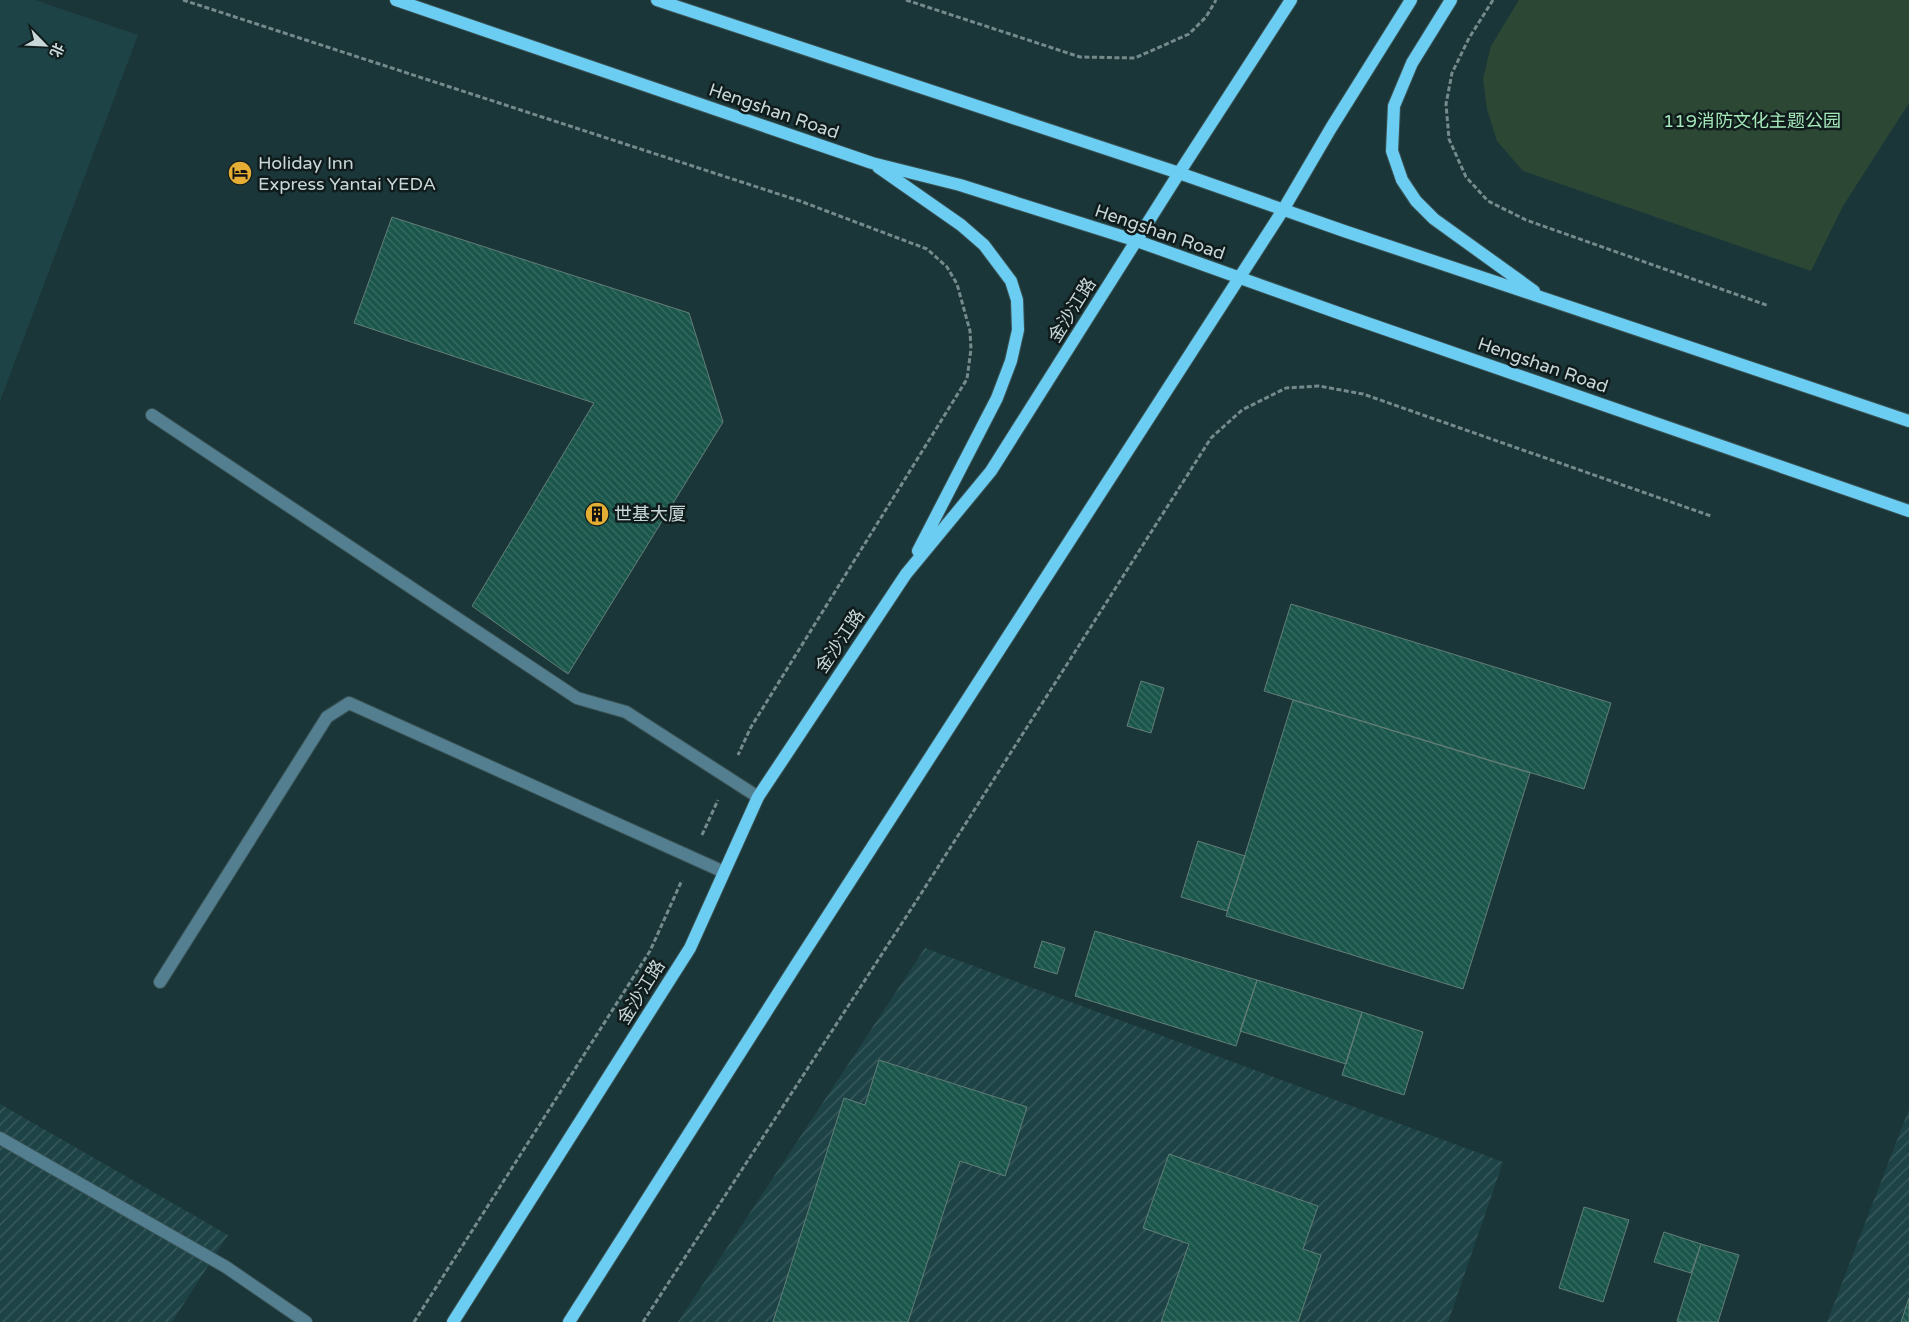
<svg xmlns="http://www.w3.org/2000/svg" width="1909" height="1322" font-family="'Varela Round','Noto Sans SC',sans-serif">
<defs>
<pattern id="industrial-furrows" width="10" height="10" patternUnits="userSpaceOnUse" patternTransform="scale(1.25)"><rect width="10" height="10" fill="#1e4346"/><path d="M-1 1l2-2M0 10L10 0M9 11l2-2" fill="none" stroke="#3d5d60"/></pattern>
<pattern id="building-back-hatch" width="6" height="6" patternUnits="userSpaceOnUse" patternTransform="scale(1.25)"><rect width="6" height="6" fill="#1a564b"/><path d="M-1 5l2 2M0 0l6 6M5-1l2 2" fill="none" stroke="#3a6e64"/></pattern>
</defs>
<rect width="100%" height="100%" fill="#1b3638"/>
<!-- built -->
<path fill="#1e4346" d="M0,0H35L138,35L0,401Z"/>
<!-- industrial -->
<path fill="url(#industrial-furrows)" d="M925,948L1503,1162L1448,1322H678Z
M0,1104L228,1235L172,1322H0Z
M1909,1109V1322H1827Z"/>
<!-- green -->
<path fill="#2c4835" d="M1519,0H1909V103L1843,206L1811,271L1523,171L1497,141L1487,109L1483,79L1491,46Z"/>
<!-- building -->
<path fill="url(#building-back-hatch)" stroke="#637e77" d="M392,217L689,313L723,422L568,674L472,606L594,403L354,323Z
M1291,604L1611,703L1584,789L1264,691Z
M1141,681L1164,688L1151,733L1127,726Z
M1293,700L1530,773L1463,989L1226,916Z
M1198,841L1245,856L1227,911L1181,897Z
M1095,931L1257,980L1236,1046L1075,996Z
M1042,941L1065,948L1057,974L1034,967Z
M1257,980L1362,1012L1346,1064L1240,1031Z
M1362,1012L1423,1032L1404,1095L1342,1075Z
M879,1060L1027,1107L1005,1176L960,1161L908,1322H773L844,1098L865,1105Z
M1169,1154L1318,1206L1303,1249L1321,1255L1298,1322H1161L1189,1244L1143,1228Z
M1584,1207L1629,1220L1603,1302L1559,1288Z
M1664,1232L1701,1244L1691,1273L1654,1262Z
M1701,1244L1739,1255L1718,1322H1680L1677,1321Z
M1909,1298V1322H1901Z"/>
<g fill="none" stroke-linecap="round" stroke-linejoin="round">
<!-- minor casing -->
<g stroke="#3a5355" stroke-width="14">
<path id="minor" d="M152,415L577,698L626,712L758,797
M160,982L327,717L349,703L724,872
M0,1138L226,1267L306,1322"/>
</g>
<!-- major casing -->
<g stroke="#3a5355" stroke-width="14">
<path id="major" d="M396,0L872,163L960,185L1137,241L1344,315L1909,511
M657,0L1179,173L1344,231L1909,421
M1451,0L1412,63L1394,106L1392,151L1402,180L1416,201L1434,219L1534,291
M878,167L961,225L984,245L1011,281L1017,300L1018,330L1011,361L997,398L918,551
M453,1322L690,948L758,797L906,574L991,471L1179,173L1291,0
M569,1322L796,965L1283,210L1331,128L1411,0"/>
</g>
<!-- path -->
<path stroke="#758a8b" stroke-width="3" stroke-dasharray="5 2.5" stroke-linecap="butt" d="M183,0L800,201L927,249L947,267L957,284L970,331L971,349L967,379L751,727L738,755
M906,0L1080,57L1135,58L1189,34L1206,17L1216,0
M1493,0L1469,38L1452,73L1446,104L1449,139L1466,177L1488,201L1526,220L1769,306
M702,835L718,800
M414,1322L650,951L682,880
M643,1322L917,900L1211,438L1242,410L1286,388L1319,386L1363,394L1711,516"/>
<!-- minor -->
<use href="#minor" stroke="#537f91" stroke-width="12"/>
<!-- major -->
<use href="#major" stroke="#6ccdf2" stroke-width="12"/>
</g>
<!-- icons -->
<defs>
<g id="hotel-disc" transform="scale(1.25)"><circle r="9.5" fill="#e4ae35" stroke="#101b1c"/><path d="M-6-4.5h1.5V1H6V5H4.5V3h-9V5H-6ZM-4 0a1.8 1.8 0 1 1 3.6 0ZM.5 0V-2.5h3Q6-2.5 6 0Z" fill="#111"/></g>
<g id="building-disc" transform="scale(1.25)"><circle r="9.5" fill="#e4ae35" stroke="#101b1c"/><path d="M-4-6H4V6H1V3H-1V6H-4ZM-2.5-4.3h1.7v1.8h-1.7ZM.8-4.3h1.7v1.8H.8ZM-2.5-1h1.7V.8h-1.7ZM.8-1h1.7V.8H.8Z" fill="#111"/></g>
</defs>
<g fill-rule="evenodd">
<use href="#hotel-disc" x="240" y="173"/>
<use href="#building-disc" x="597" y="514"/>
</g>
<g text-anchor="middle" stroke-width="5" stroke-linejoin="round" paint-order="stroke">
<!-- street labels -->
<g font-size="18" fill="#c8d7d8" stroke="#101b1c">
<text transform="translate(774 111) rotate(19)" y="6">Hengshan Road</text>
<text transform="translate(1160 232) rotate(19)" y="6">Hengshan Road</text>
<text transform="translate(1072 310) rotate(-58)" y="6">金沙江路</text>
<text transform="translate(1543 365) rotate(19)" y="6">Hengshan Road</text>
<text transform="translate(840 641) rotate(-56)" y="6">金沙江路</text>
<text transform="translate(641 992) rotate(-58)" y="6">金沙江路</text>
</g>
<!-- park labels -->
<g font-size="18" fill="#a4e8b9" stroke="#101b1c">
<text x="1752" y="127">119消防文化主题公园</text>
</g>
<!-- poi labels -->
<g font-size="18" fill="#c8d7d8" stroke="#101b1c" text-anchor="start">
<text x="258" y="169">Holiday Inn<tspan x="258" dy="21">Express Yantai YEDA</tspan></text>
<text x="614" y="520">世基大厦</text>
</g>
</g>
<!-- north arrow -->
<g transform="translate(45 45) rotate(114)" stroke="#101b1c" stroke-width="4" paint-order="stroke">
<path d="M0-4L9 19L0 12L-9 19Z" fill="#c8d7d8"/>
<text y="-8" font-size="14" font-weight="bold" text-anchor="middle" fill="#c8d7d8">北</text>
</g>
</svg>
